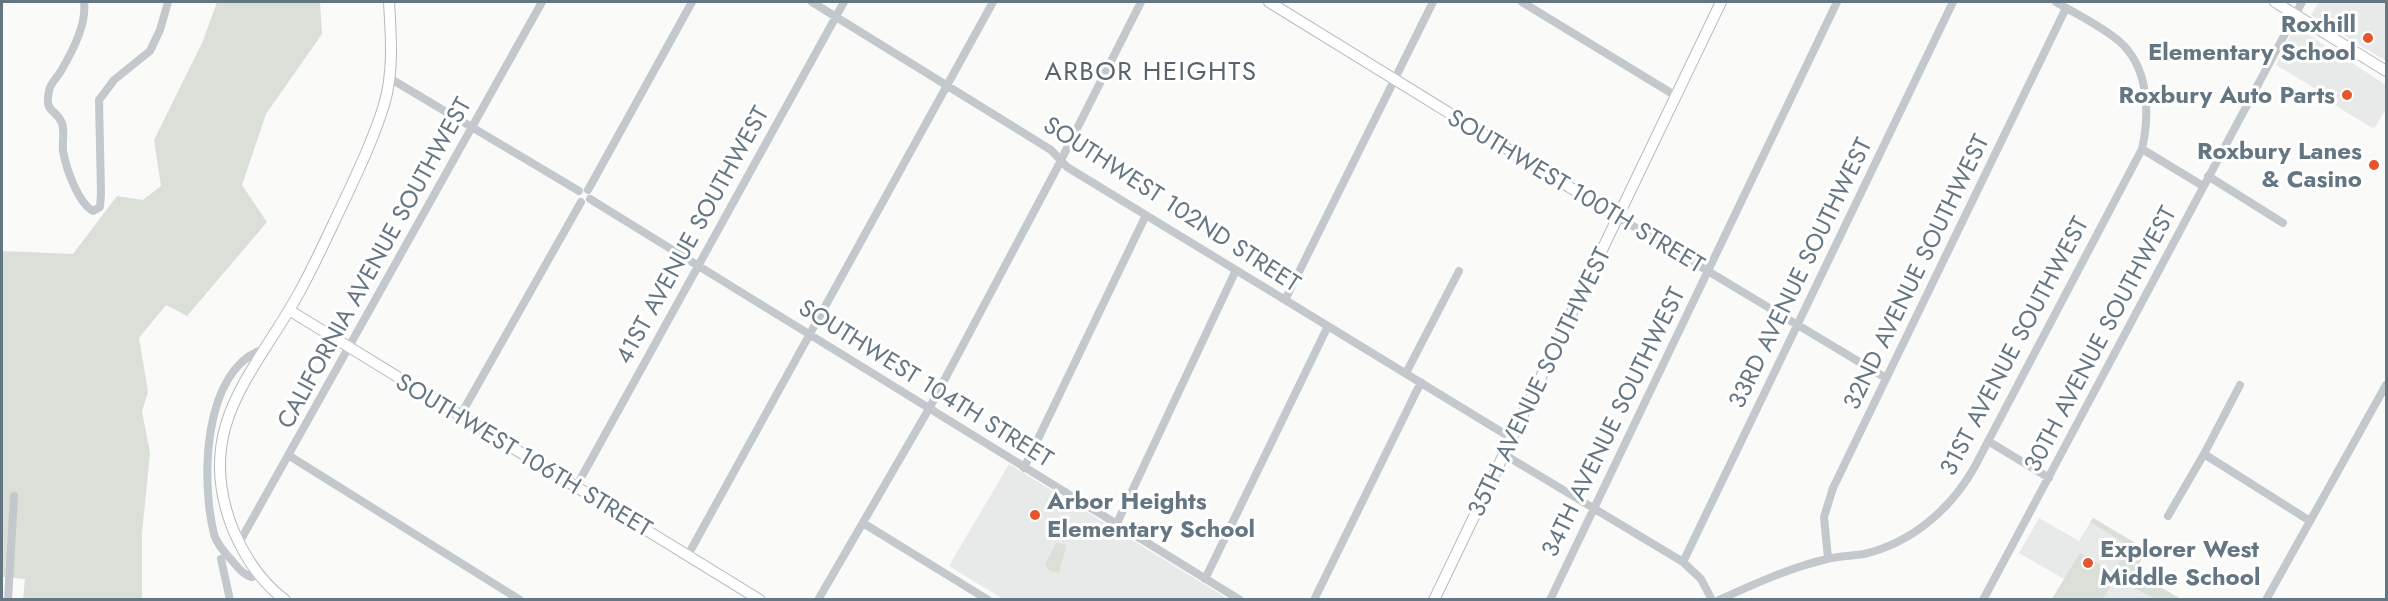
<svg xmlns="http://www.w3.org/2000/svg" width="2388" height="601" font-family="Jost,sans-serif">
<rect width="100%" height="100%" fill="#fafaf8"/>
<!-- built -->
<path fill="#e8e9e9" d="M2319,2H2386V61L2311,15Z
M2295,26L2386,85V109L2374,129L2328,101L2329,97L2276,65Z
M1009,464L1228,599H1003L949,566Z
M2039,518L2079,541L2093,518L2147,550L2134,572L2181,599H2052L2064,579L2019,553Z"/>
<!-- green -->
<path fill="#dadfd7" d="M217,2H320L322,34L266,114L242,185L267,222L187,316L166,305L139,338L148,392L142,411L150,453L142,533V599H23L25,579L2,577V251L73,254L117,196L143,200L161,186L154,140L203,41Z
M2093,518L2147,550L2134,572L2181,599H2155L2119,580L2114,572L2129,546L2090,522Z
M1056,543L1065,544L1066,547L1059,572L1050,571L1045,565Z
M2080,553L2109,570L2114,580L2103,599H2052Z"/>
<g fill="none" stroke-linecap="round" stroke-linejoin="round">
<!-- secondary casing -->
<g stroke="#b3babf" stroke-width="12">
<path id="secondary" d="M1269,2L1618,217
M2275,2L2386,71
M289,310L760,600
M285,600C261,582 243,554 232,527C193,425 256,372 300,291C317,260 331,228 346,197C360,167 374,137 384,105C394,71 391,36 389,2
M1434,600L1721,2"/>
</g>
<!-- street -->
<path stroke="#c3c8cc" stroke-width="8" d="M84,2C87,24 72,52 61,71C57,78 50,83 49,91C44,114 56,108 62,123C65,132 62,142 63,151C66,168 78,203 93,211L100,207L101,194L99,100L114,80L150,51L160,30L168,2
M812,2L1051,150L1067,167L1513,439
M1522,2L1676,96
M391,79L579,191
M2142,149L2203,186
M2208,176L2283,223
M588,190L692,2
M590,199L1240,600
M1618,217L1886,378
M1285,300L1433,2
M1406,373L1459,271
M460,416L581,202
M1988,441L2049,478
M2204,454L2310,521
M288,455L520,600
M1505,455L1683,562L1701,579L1712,600
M1024,468L1146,215
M576,487L844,2
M2168,516L2204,454L2240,385
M863,523L988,600
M1117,523L1236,270
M239,543L542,2
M688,555L993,2
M1828,558L1824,517L1833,488L2066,8
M221,559L230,600
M1683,562L1953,2
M259,574L252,577C244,575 240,570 235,564C227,555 217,545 214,534C201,482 202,369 264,349
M1205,579L1328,326
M8,600L14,496
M818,600L930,407L1056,170L1141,2
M1314,600L1421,382
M1550,600L1837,2
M1719,600C1754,584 1789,568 1827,559C1839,556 1852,556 1864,554C1911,543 1950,510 1974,468L2142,149C2150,113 2149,67 2119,41C2100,25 2076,14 2056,2
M1983,600L2302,2
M2266,600L2386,385"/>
<!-- secondary -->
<use href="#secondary" stroke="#fff" stroke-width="10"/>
</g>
<!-- markers -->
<g fill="#e4572e" stroke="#fff" stroke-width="2">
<circle cx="2368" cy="38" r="6"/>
<circle cx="2347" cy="95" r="6"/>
<circle cx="2374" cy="165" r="6"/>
<circle cx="1035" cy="515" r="6"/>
<circle cx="2088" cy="563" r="6"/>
</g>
<g text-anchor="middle" stroke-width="6" stroke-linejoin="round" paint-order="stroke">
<!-- poi labels -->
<g font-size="24" font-weight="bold" fill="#657683" stroke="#fff" text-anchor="end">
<text x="2356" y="32">Roxhill<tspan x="2356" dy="28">Elementary School</tspan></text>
<text x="2335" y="103">Roxbury Auto Parts</text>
<text x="2362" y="159">Roxbury Lanes<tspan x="2362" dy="28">&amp; Casino</tspan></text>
<text x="1047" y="509" text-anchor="start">Arbor Heights<tspan x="1047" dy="28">Elementary School</tspan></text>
<text x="2100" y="557" text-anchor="start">Explorer West<tspan x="2100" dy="28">Middle School</tspan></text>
</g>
<!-- street labels -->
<g font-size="24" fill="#657683" stroke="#fff">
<text transform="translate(1576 191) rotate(31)" y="8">SOUTHWEST 100TH STREET</text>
<text transform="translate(1172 204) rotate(33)" y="8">SOUTHWEST 102ND STREET</text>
<text transform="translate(692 235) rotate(-61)" y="8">41ST AVENUE SOUTHWEST</text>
<text transform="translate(374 263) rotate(-61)" y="8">CALIFORNIA AVENUE SOUTHWEST</text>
<text transform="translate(1916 272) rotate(-64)" y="8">32ND AVENUE SOUTHWEST</text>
<text transform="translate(1800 273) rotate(-64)" y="8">33RD AVENUE SOUTHWEST</text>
<text transform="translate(2100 339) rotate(-62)" y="8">30TH AVENUE SOUTHWEST</text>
<text transform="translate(2014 346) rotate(-62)" y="8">31ST AVENUE SOUTHWEST</text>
<text transform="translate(1539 382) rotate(-64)" y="8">35TH AVENUE SOUTHWEST</text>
<text transform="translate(926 383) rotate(32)" y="8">SOUTHWEST 104TH STREET</text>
<text transform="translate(1613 422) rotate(-64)" y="8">34TH AVENUE SOUTHWEST</text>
<text transform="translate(524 455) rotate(31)" y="8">SOUTHWEST 106TH STREET</text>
</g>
<!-- neighbourhood labels -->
<g font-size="26" letter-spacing="1.5" fill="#57646e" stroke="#fff">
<text x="1151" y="80">ARBOR HEIGHTS</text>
</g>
</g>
<!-- border -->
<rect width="2388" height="601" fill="none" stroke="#657683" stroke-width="6"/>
</svg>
